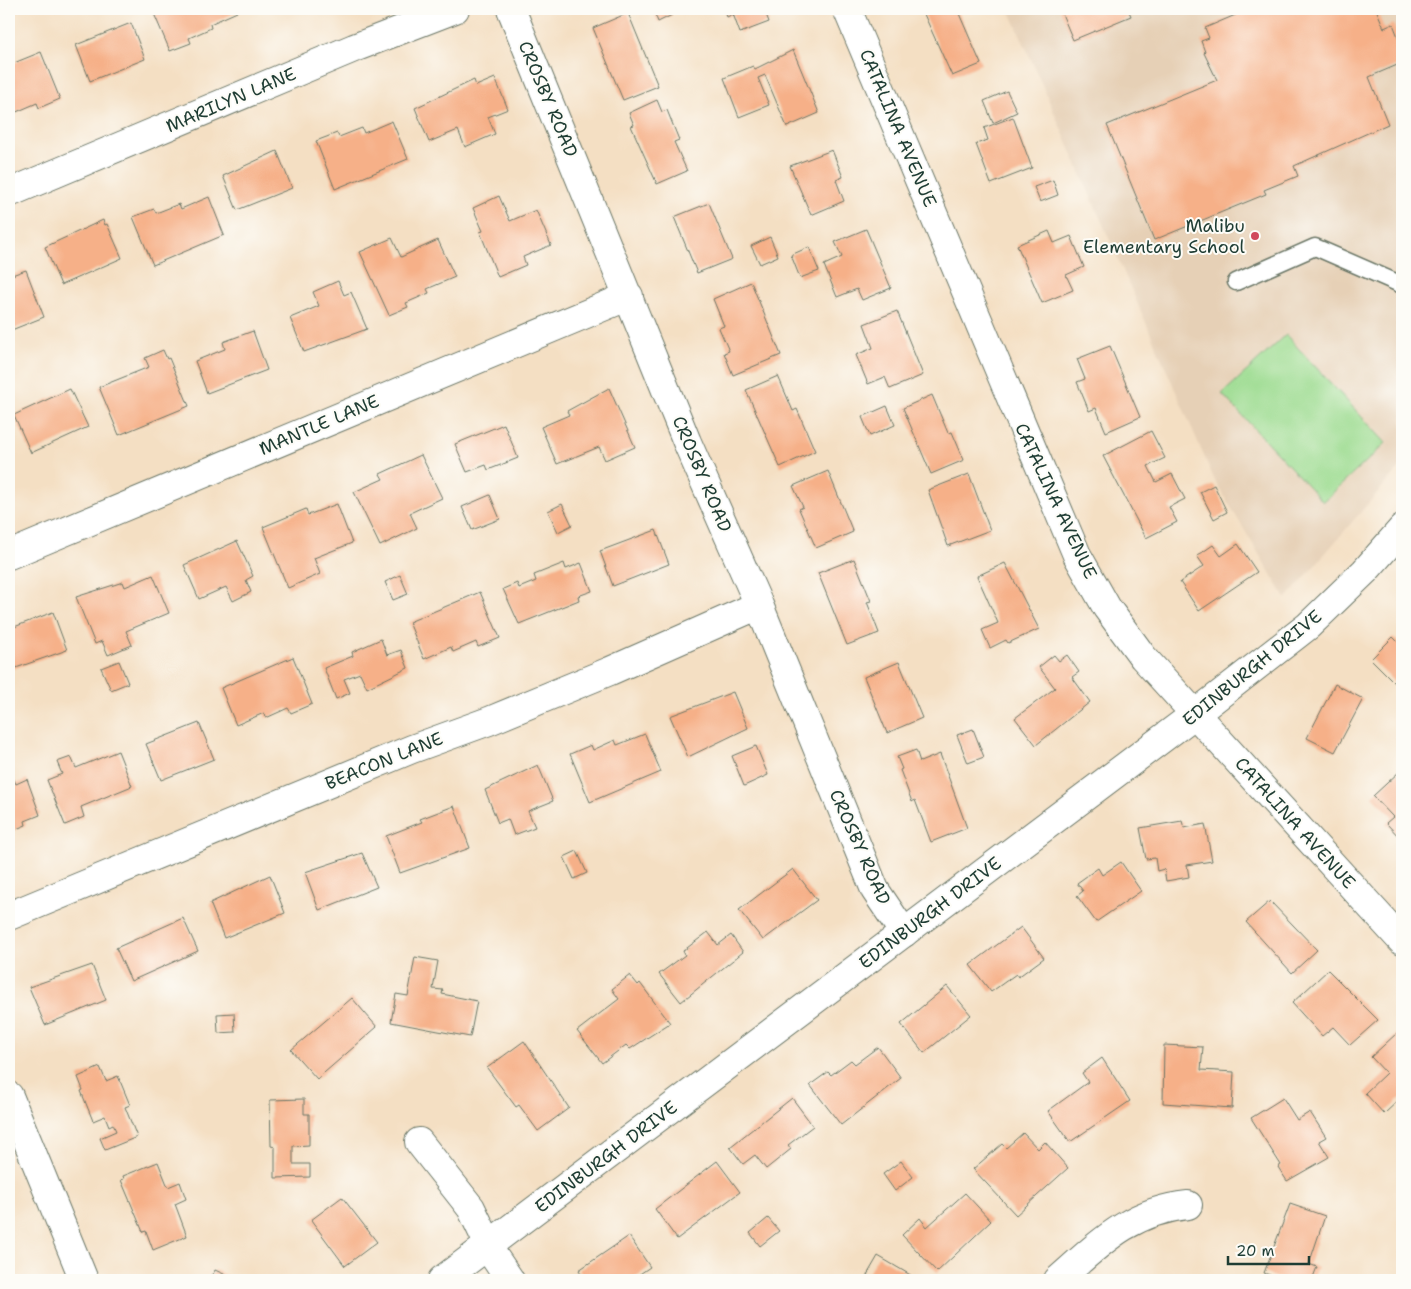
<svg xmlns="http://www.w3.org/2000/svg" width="1411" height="1289" font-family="'Shantell Sans',sans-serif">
<rect width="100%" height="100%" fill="#fdfcf7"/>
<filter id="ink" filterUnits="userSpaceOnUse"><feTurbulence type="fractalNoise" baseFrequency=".02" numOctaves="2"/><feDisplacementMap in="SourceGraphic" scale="10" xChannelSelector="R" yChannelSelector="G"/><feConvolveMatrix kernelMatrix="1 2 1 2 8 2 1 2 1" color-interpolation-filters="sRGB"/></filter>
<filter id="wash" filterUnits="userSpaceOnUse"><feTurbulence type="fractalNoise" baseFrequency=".0096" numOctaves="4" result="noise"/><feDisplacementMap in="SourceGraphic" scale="20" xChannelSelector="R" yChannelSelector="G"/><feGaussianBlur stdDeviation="1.12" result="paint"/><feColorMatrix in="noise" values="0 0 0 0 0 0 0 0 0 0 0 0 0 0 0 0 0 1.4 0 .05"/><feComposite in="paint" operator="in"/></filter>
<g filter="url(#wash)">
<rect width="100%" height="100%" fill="#f4dfc3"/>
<!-- built -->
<path fill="#e6d0b6" d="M1009,9H1402V464L1286,599L1215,481Z"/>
<!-- green -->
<path fill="#9ddc91" stroke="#5e8c62" d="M1286,335L1386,443L1323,502L1222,394Z"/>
<g id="blocks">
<!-- building -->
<path fill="#f6b088" d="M152,9H236L237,12L210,24L211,28L189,38L191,43L170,51Z
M653,9H669L672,15L658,22Z
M724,9H764L769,22L740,33L733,14L727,17Z
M931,9H957L981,64L952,76L923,12Z
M1060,9H1128L1131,16L1073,40Z
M1238,9H1376L1384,28L1393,24L1402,47V63L1369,77L1388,124L1294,166L1298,176L1264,190L1266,194L1154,240L1107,125L1217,80L1204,53L1205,52L1201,41L1209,38L1205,28L1240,13Z
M628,13L658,86L623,100L593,28Z
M131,23L145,59L90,81L76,45Z
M793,50L819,113L787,127L765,75L758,78L769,105L739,117L724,78L753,66L755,69Z
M41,52L60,99L39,108L37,103L14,113L12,108L9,110V65Z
M495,78L508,109L488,117L495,134L465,147L458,130L429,142L415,108L474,80L476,86Z
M1007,91L1017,112L993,123L984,101Z
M657,100L662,112L667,110L679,140L674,142L687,171L657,184L631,126L634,125L629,113Z
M1013,117L1032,168L991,184L976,144L988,140L984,128Z
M392,121L408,159L335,189L316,141L337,133L339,137L362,128L364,133Z
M832,150L843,177L836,180L844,201L811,215L790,166Z
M277,151L292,188L237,210L223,176Z
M1053,180L1058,195L1040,202L1034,187Z
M499,196L510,221L536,210L551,245L523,257L526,265L498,277L480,232L483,231L473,208Z
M209,197L224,235L153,265L133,217L154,209L156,213L179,204L181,209Z
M709,203L732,259L697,273L674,217Z
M103,220L105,225L107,224L122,258L61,285L45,247Z
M866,229L891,288L862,300L857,289L837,297L824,265L842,257L835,242Z
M1049,231L1054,243L1071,236L1084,267L1066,275L1073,290L1042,303L1017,245Z
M770,237L778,256L760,264L751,246Z
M392,238L401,257L438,240L455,277L427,289L429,293L406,303L408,307L389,315L360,252Z
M809,247L819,271L800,278L791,255Z
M26,270L44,317L9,331V276Z
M338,281L344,295L351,292L367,329L304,352L290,318L319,306L313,292Z
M751,282L781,355L733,375L724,353L729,351L719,328L724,326L713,299Z
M897,311L923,375L890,389L885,377L868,384L856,355L873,348L864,324Z
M253,331L267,370L207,393L195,361L225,349L223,342Z
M1110,346L1140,417L1106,432L1096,408L1089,411L1077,382L1085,379L1077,359Z
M163,350L167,359L169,358L189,406L119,435L99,387L149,367L145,358Z
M778,376L793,411L797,409L815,451L780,467L746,390Z
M609,388L635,447L605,460L599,447L557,464L541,427L569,415L567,411Z
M70,389L88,427L31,453L14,415Z
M932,395L948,433L952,432L964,460L931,474L903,408Z
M887,406L895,425L870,436L862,417Z
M504,424L518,458L488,470L486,465L467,472L455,444Z
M1151,431L1165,458L1148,466L1156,482L1172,474L1185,499L1169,507L1177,522L1146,538L1103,456Z
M421,455L442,498L410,513L417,528L380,546L354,492L383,479L380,474Z
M828,471L853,532L816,548L799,509L803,507L793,486Z
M969,474L990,530L948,546L928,490Z
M1214,485L1227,512L1214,519L1200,492Z
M490,495L500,519L472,530L462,507Z
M337,504L352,543L314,558L320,574L288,588L263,527L306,509L308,515Z
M562,504L572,525L558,532L548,511Z
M656,530L669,564L613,586L600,551Z
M237,541L253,576L246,580L251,592L233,601L226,587L199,599L184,565Z
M1238,544L1257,572L1199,611L1180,582L1204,566L1197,556L1213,545L1221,556Z
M854,559L871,601L867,602L879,633L847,645L818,573Z
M564,563L566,569L581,563L592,591L578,596L579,600L519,624L503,589L517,583L519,588L536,581L534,575Z
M1005,563L1039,629L1008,643L1006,640L990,648L982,630L998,623L977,576Z
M153,575L169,613L126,631L132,645L108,655L102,641L95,644L76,597L123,582L125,587Z
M400,575L408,594L393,600L385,582Z
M480,592L500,638L478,647L476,642L453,652L451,647L424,659L409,622Z
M53,612L67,650L13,669L9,657V629Z
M1393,637L1400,644L1402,641V690L1371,659Z
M381,639L387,655L401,650L408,668L367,688L360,673L344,679L350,693L336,699L324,668L353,656L352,652Z
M1054,655L1059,661L1067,655L1079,672L1072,677L1090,702L1036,745L1015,718L1055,688L1039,667Z
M293,657L312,704L291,713L288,708L266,718L264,713L236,725L221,688Z
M119,661L128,683L111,690L101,668Z
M899,662L922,718L887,733L864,677Z
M1335,684L1363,699L1335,752L1307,738Z
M733,692L748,728L688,757L670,716Z
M199,723L214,759L161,780L146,744Z
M973,729L984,757L968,763L957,735Z
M645,734L661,772L590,802L570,754L591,745L593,750L615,740L617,745Z
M756,746L768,775L744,786L732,756Z
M916,750L920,762L940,754L967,828L931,842L915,800L912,802L900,770L902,769L897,757Z
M118,751L132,786L81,807L84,817L65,825L47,780L62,774L57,762L71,757L76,768Z
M538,765L553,801L528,811L535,827L514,835L508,819L498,823L485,790Z
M1400,771L1402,773V840L1386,823L1393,817L1373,796Z
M27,779L40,815L25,821L26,825L9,832V782L14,780L16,784Z
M454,806L470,848L400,873L386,836L422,822L420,819Z
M1182,821L1184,828L1205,824L1212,861L1187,865L1189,877L1166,881L1164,869L1157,871L1155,858L1146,859L1140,828Z
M577,851L587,873L574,879L564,857Z
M362,853L377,887L319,910L305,872Z
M1121,862L1141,891L1096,922L1077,896L1083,891L1077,883L1098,868L1102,875Z
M793,869L817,900L763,940L739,910Z
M270,875L285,913L224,938L210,903Z
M1270,901L1317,950L1292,973L1246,922Z
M183,918L198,951L131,981L116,948Z
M1021,927L1044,958L1018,977L1016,974L991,992L970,965Z
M708,932L718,945L731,935L743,952L681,1002L659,974L685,955L683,951Z
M415,957L438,961L433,989L443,990L442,994L477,1001L470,1037L391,1022L396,994L408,996Z
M92,965L106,1000L45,1025L29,987Z
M1328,970L1378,1020L1350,1045L1333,1027L1322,1036L1292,1003Z
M630,975L638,985L640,983L670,1023L630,1049L626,1045L602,1063L577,1031L619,999L612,989Z
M947,986L971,1015L924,1053L901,1024Z
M352,998L377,1027L317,1079L291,1050Z
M234,1013L235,1032L218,1033L217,1014Z
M1397,1033L1402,1040V1097L1384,1114L1365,1093L1386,1073L1371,1057Z
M524,1041L569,1108L538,1131L519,1105L516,1107L487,1068Z
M1164,1045L1203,1047L1201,1070L1234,1072L1232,1108L1163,1103Z
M878,1047L901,1078L841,1125L810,1085L828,1072L831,1075L851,1060L855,1064Z
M1102,1058L1130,1101L1070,1142L1048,1111L1088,1082L1082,1073Z
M100,1067L106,1081L118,1076L130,1105L125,1107L137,1137L105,1150L100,1138L116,1131L113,1124L109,1126L105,1116L93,1121L81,1091L83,1090L78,1077Z
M792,1098L813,1126L788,1145L791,1149L766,1169L755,1155L743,1164L730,1147Z
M1283,1098L1297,1120L1310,1112L1326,1137L1319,1141L1329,1157L1287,1181L1278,1167L1281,1165L1251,1118Z
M304,1099V1114H309V1145L293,1146V1164H310V1177L275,1178V1147L271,1146L270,1100Z
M1023,1133L1038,1149L1045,1142L1068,1168L1016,1215L973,1169L1002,1144L1006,1148Z
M717,1161L740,1192L677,1239L655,1209Z
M901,1161L913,1177L895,1191L883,1174Z
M158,1162L168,1187L180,1182L186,1199L175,1204L187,1236L153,1250L146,1231L143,1232L121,1180L124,1179L123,1176Z
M965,1193L991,1221L937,1272L902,1235L920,1218L927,1227Z
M342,1197L377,1242L345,1266L311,1220Z
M1290,1204L1325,1216L1309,1264L1317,1267L1312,1280H1283L1264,1273Z
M768,1218L779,1231L760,1246L750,1233Z
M629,1236L650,1267L631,1280H585L579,1270Z
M878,1256L919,1280H873L867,1275Z
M215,1270L237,1280H210Z"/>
</g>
</g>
<g filter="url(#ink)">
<use href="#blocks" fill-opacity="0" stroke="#6a7666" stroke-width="1"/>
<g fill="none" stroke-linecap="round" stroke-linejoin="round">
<!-- lane casing -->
<g stroke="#6a7666" stroke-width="19">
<path id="lane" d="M1236,282L1315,247L1402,285"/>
</g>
<!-- street casing -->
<g stroke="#6a7666" stroke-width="30">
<path id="street" d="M511,9L687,442L759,605L875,890L904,933
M847,9L1077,555L1107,608L1143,657L1402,941
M9,193L354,48L455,9
M9,555L629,296
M9,916L412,749L489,721L610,671L759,605
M9,1096L84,1280
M419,1142L471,1208L495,1258L510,1280
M1058,1280C1100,1243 1130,1211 1188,1205"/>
</g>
<!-- secondary casing -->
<g stroke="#6a7666" stroke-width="30">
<path id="secondary" d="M442,1280L1195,714L1308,626L1365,571L1402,529"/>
</g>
<!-- lane -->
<use href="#lane" stroke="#fff" stroke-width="16"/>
<!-- street -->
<use href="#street" stroke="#fff" stroke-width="28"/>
<!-- secondary -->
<use href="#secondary" stroke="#fff" stroke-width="28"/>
</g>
</g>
<!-- markers -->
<circle fill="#d1495b" stroke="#fdfcf7" stroke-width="2" cx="1255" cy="236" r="5"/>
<g text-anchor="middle" stroke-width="4" stroke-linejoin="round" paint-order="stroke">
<!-- street labels -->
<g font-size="18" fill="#1f3d34" stroke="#fdfcf7">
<text transform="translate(548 99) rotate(67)" y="6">CROSBY ROAD</text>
<text transform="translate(231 100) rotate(-23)" y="6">MARILYN LANE</text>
<text transform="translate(898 128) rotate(67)" y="6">CATALINA AVENUE</text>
<text transform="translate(319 425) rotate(-23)" y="6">MANTLE LANE</text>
<text transform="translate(702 474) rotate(67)" y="6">CROSBY ROAD</text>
<text transform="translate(1056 501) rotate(65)" y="6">CATALINA AVENUE</text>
<text transform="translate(1252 668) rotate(-39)" y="6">EDINBURGH DRIVE</text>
<text transform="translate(384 761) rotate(-22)" y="6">BEACON LANE</text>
<text transform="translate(1295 823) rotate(48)" y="6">CATALINA AVENUE</text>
<text transform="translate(860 847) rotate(66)" y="6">CROSBY ROAD</text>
<text transform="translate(930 913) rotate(-37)" y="6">EDINBURGH DRIVE</text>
<text transform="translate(606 1157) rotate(-37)" y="6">EDINBURGH DRIVE</text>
</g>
<!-- poi labels -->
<g font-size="18" fill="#1f3d34" stroke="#fdfcf7" text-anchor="end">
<text x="1245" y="232">Malibu<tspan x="1245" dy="21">Elementary School</tspan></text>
</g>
</g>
<!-- margin -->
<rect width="1411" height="1289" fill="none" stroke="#fdfcf7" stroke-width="30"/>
<!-- scale -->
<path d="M1228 1256v8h81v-8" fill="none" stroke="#1f3d34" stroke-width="2.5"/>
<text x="1236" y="1256" font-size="15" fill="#1f3d34" stroke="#fdfcf7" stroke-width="4" paint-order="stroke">20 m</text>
</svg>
